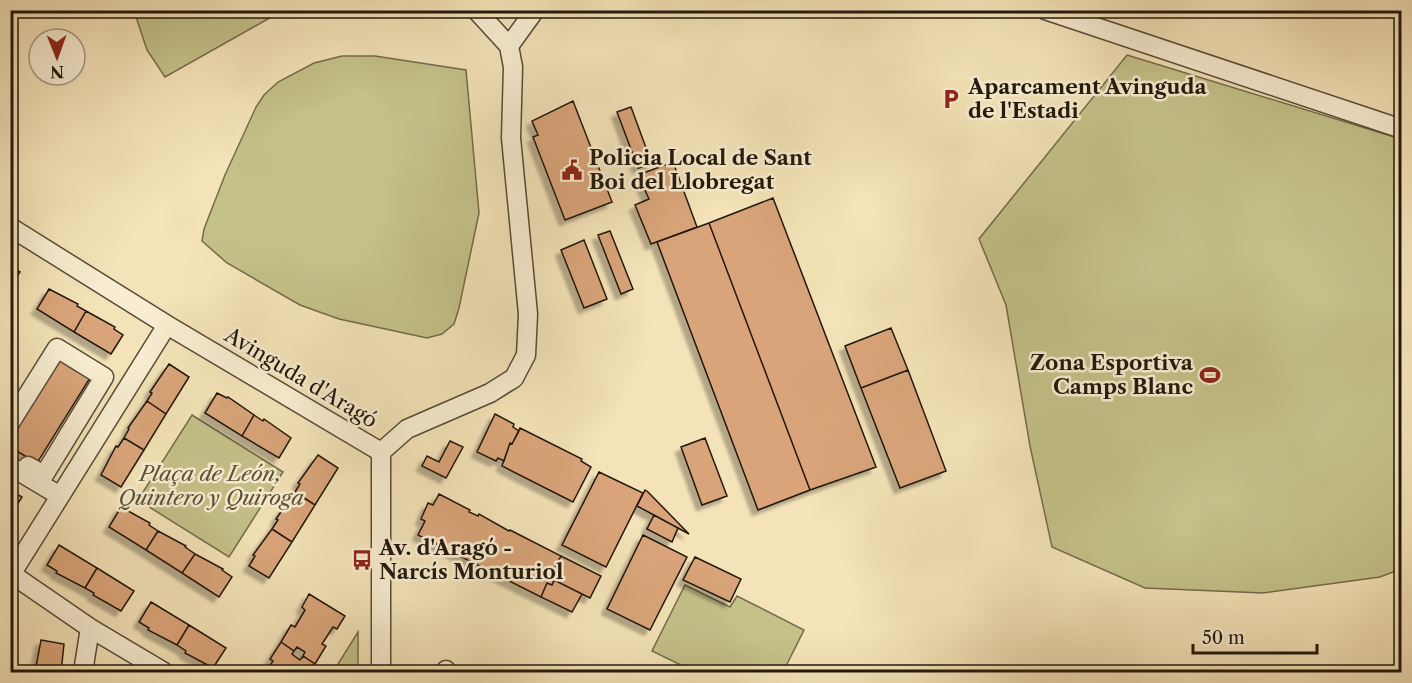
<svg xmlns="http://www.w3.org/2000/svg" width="1412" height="683" font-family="'Libre Caslon Text',serif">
<defs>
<filter id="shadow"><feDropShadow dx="-5.5" dy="5.5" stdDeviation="1.5" flood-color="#0004"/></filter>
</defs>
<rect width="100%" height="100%" fill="#f4e3b8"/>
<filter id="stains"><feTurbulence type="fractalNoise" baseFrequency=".00333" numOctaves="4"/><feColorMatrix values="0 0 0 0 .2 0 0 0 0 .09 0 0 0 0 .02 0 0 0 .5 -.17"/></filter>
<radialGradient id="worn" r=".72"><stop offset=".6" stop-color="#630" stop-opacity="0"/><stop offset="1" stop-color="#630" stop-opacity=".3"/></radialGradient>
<!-- green -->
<path fill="#c4c189" stroke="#736c4a" stroke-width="1.5" d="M134,11V10L282,11L165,77L147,50Z
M1127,55L1401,139V569L1380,577L1263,593L1145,588L1052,547L1030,446L1006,305L979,239Z
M342,56H375L466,70L479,213L459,308L454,324L442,334L427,338L339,319L300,305L227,263L202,241L204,229L225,175L256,107L264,95L278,82L314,63Z
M192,415L283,472L229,557L138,500Z
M685,585L730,607L737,596L804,630L783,672H695L652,651Z
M358,632V672H333Z"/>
<!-- building -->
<path fill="#d9a479" stroke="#22180c" stroke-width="1.5" filter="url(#shadow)" d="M573,101L612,202L565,220L533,137L538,135L532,121Z
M631,107L652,164L638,168L617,112Z
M673,162L697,227L651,244L635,205L649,199L638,175Z
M773,198L876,467L810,490L709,223Z
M709,223L810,490L758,510L657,242Z
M610,231L633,289L621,294L598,235Z
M584,240L607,299L584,308L561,250Z
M10,266L20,272L10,287Z
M49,289L78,304L77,306L86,311L74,332L37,309Z
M86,311L115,327L114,329L123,335L111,354L74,332Z
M891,328L908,370L861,388L845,346Z
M60,359L90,378L37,463L10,447V438Z
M169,364L189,377L166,414L147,401L152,393L150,392Z
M908,370L946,471L900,488L861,388Z
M217,393L227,398L228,397L254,415L242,436L205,413Z
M147,401L166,414L144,450L124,438L129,429L128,428Z
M495,414L514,424L513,427L519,431L512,444L510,443L504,461L498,458L496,461L477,452Z
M254,415L263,421L264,419L291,438L279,458L242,436Z
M520,428L582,459L581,461L591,467L573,502L502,466L510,443L512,444Z
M124,438L144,450L121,487L101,475L116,446L118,447Z
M705,438L727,496L702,505L681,447Z
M450,441L463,447L446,478L422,466L427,456L439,462Z
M318,455L338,468L315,505L295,492L300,484L298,483Z
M599,472L643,493L606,567L562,545Z
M10,490L22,497L10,516Z
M645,490L648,492L689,534L637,506Z
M295,492L315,505L292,542L272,529L278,520L276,519Z
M439,494L470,510L469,512L478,516L479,514L509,531L510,530L561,556L555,567L559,569L552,585L547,583L541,597L418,535L425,521L421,519L428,503L433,505Z
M121,507L150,523L149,525L158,531L146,550L109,527Z
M654,515L678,528L672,542L647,529Z
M272,529L292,542L269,578L249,566L255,556L253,555Z
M158,531L186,546L185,547L195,554L182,573L146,550Z
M643,535L687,557L650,630L607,609Z
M59,545L97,568L85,588L56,573L57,571L47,565Z
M195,554L223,569L222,570L232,577L219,597L182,573Z
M561,556L601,576L590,598L554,580L559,569L555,567Z
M695,557L741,579L730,602L683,580Z
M97,568L134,591L121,611L93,595L94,593L85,588Z
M554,580L582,594L572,612L541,597L547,583L552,585Z
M309,594L345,616L337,629L333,627L322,644L326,646L315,664L303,656L305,652L297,647L294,651L281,642L291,625L295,627L305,610L302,607Z
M151,602L189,625L177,645L148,630L149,628L139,622Z
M189,625L226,648L213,668L185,653L186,651L177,645Z
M41,640L64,644L61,672H35Z
M281,642L294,651L292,654L300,660L303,656L315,664L310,672H266L273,661L270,659Z"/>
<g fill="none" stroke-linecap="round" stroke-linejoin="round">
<!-- minor casing -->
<g stroke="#564b37" stroke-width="21">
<path id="minor" d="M1045,10L1402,129
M509,46L535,10
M10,227L167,325L381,452
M10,423L57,348L104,377L44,475L28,466L23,473
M381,452L407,429L490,393L514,378L526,355L528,314L511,138L513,67L509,46L476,10
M10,466L60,496
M10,573L90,628L164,672
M12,573L167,325
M446,670V672
M83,672L90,628
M381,672V452"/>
</g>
<!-- minor -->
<use href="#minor" stroke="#f8edd1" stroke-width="18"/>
</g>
<!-- icons -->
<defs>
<g id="parking-bare" transform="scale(1.62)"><path d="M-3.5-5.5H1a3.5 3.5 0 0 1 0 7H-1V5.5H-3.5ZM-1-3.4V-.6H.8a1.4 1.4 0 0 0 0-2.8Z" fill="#8f2418" stroke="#f8edd1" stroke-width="2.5" paint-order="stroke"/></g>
<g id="civic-bare" transform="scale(1.62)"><path d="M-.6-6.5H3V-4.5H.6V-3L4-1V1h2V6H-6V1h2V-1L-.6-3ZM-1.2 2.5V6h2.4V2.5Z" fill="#8f2418" stroke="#f8edd1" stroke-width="2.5" paint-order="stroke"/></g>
<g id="stadium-bare" transform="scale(1.62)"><path d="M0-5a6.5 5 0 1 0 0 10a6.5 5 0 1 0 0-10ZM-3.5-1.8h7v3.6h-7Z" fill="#8f2418" stroke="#f8edd1" stroke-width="2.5" paint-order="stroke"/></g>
<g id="bus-bare" transform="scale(1.62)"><path d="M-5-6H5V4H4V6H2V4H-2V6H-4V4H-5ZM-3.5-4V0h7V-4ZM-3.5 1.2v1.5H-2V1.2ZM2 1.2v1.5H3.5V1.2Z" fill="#8f2418" stroke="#f8edd1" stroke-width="2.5" paint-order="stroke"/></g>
</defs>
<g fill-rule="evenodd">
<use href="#parking-bare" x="951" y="99"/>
<use href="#civic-bare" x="572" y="170"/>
<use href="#stadium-bare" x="1210" y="375"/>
<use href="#bus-bare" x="362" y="560"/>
</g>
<g text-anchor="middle" stroke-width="5" stroke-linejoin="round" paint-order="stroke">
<!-- poi labels -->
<g font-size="21" font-weight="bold" fill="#22180c" stroke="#f8edd1" text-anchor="start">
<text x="968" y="94">Aparcament Avinguda<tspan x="968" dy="24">de l'Estadi</tspan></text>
<text x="589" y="165">Policia Local de Sant<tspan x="589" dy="24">Boi del Llobregat</tspan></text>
<text x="1193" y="370" text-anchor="end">Zona Esportiva<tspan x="1193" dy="24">Camps Blanc</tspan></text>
<text x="379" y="555">Av. d'Aragó -<tspan x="379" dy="24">Narcís Monturiol</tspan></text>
</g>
<!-- street labels -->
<g font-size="21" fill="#22180c" stroke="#f8edd1">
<text transform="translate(301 378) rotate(31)" y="7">Avinguda d'Aragó</text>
</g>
<!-- park labels -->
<g font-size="21" font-style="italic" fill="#5b5338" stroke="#f8edd1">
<text x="211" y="481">Plaça de León,<tspan x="211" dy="24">Quintero y Quiroga</tspan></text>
</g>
</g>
<!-- margin -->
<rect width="1412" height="683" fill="none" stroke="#f4e3b8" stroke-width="36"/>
<rect x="12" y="12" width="1388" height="659" fill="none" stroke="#22180c" stroke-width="3"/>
<rect x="18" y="18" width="1376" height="647" fill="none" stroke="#22180c" stroke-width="1.5"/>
<!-- north arrow -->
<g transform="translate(57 57) rotate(179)"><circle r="28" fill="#f8edd1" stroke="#a29882" stroke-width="1.5"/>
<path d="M0-4.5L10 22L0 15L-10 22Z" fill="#8f2418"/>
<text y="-9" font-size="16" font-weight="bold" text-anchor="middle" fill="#22180c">N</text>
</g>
<!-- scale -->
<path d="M1193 644v9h124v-9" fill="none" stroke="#22180c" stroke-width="3"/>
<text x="1202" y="644" font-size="18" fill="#22180c" stroke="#f8edd1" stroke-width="4.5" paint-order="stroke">50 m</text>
<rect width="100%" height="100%" filter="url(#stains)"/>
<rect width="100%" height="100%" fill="url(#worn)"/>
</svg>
